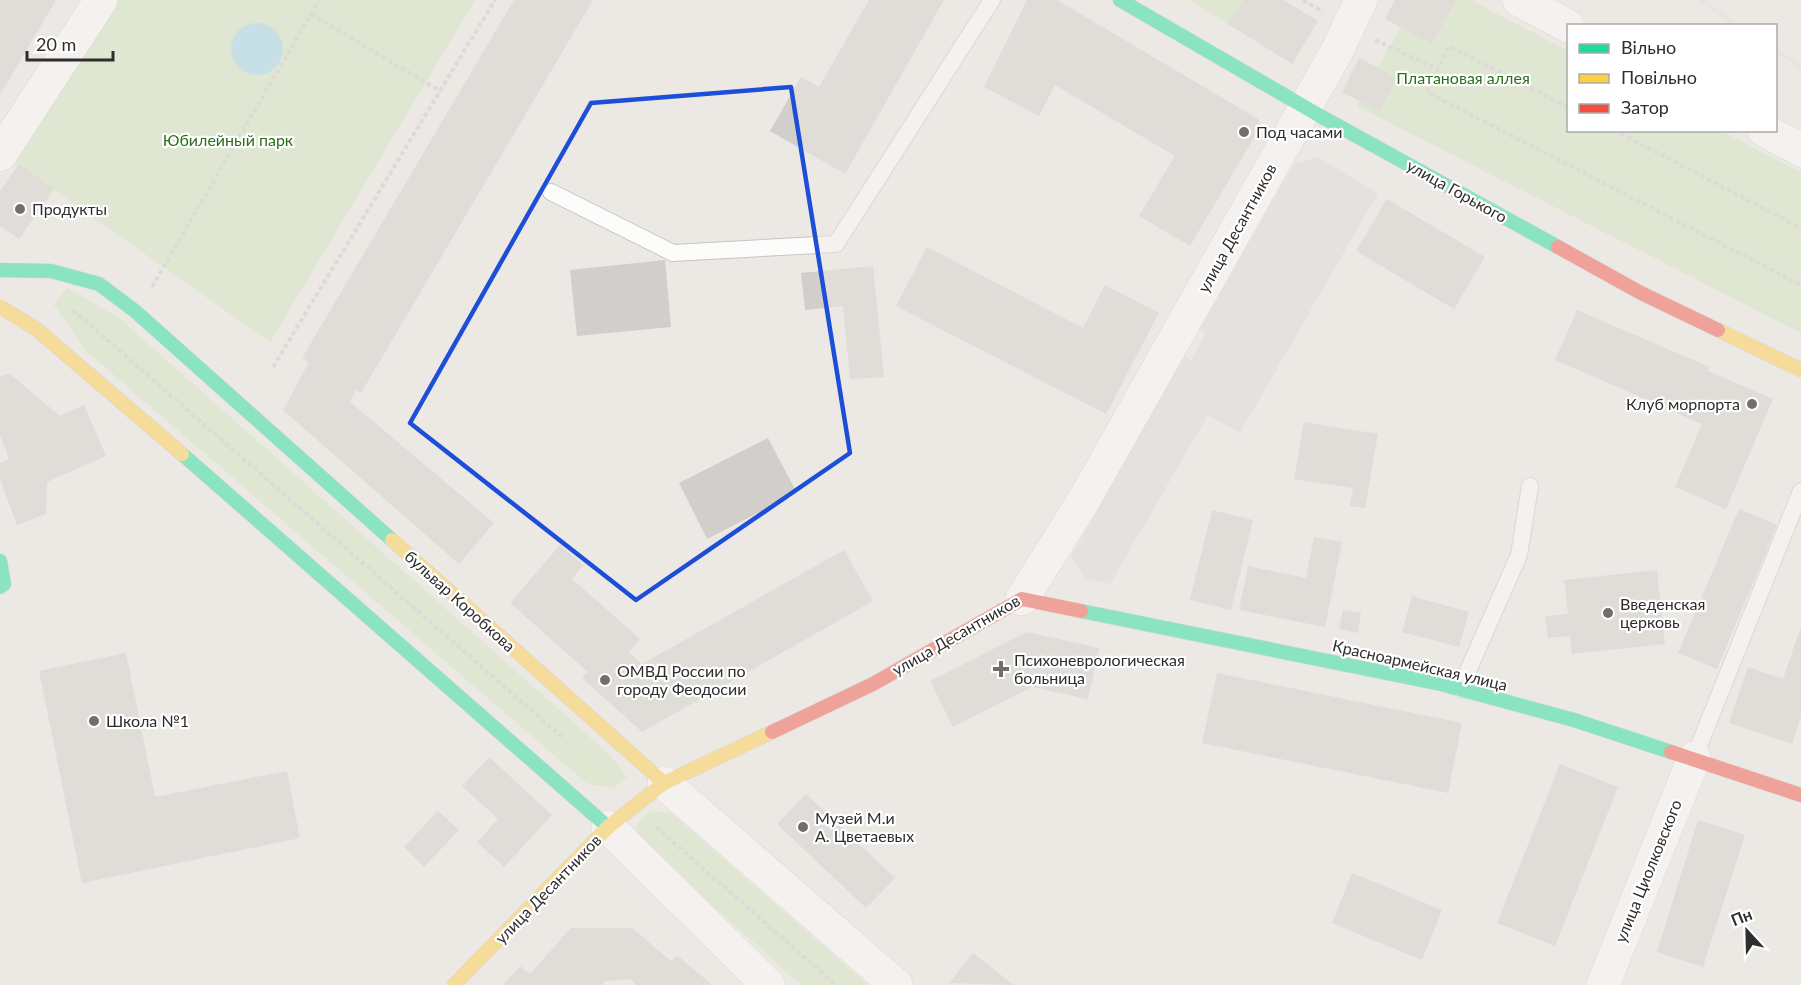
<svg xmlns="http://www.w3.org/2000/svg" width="1801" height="985" font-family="Lato,sans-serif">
<rect width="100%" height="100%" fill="#ece8e4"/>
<!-- industrial -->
<path fill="#dcd9db" d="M1317,157L1378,193L1240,433L1208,415L1110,584L1085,579L1071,557L1184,357L1191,360L1206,333L1200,329L1294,164Z"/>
<!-- green -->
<path fill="#cee6be" d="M97,0H475L270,342L4,155Z
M1189,0H1255L1237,29Z
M1415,0H1471L1568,51V130L1721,131L1801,172V333L1357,106Z
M67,288L118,317L610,755L627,777L613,789L586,783L85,350L54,305Z
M649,811L671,813L868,985H801L645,845L635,828Z"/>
<!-- water -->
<path fill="#99d6ec" d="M231 49a26 26 0 1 1 52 0a26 26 0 1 1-52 0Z"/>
<!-- building -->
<path fill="#d1cecb" d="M0,0H56L0,95Z
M514,0H593L361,393L356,390L350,402L494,523L459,564L283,410L309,362L302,358Z
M869,0H944L845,174L770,131L801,77L819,87Z
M1027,0H1057L1258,119L1261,126L1190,246L1139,216L1175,156L1055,85L1039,116L984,87Z
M1243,0H1284L1318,21L1292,64L1228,24Z
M1395,0H1456L1432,44L1385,19Z
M1359,58L1397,78L1379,111L1342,92Z
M19,164L54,189L19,239L0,226V191Z
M1387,199L1485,257L1454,309L1356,251Z
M927,247L1083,328L1105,285L1159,313L1106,414L896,306Z
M665,260L671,327L577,336L570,270Z
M873,266L884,377L850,379L843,306L805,310L801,273Z
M1577,310L1710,367L1708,371L1773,399L1726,509L1675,487L1702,424L1555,360Z
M9,373L60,416L84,405L106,456L47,482L46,514L17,525L0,479V463L9,459L0,434V377Z
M1304,422L1378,434L1365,508L1350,506L1353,488L1294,479Z
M768,438L797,493L707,539L679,483Z
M1739,509L1777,525L1717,669L1678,653Z
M1212,510L1253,520L1231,610L1190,600Z
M1314,537L1342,542L1325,627L1239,610L1248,566L1306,578Z
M560,545L583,565L572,579L640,639L629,652L642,664L844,550L873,601L642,732L582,678L588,672L510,603Z
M1657,570L1665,644L1572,654L1570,636L1548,638L1545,616L1568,614L1564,580Z
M1412,596L1469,612L1459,647L1402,632Z
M1343,610L1361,613L1358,633L1339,629Z
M1801,626V717L1792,744L1729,723L1748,667L1783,679Z
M1027,632L1099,648L1088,699L1032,687L953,727L930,681Z
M126,653L155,797L287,771L300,838L82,883L39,671Z
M1217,673L1462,723L1448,793L1202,743Z
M489,757L552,815L504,867L477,842L498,819L462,786Z
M1560,764L1618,787L1555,946L1497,923Z
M806,794L895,878L866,908L777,824Z
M438,811L459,830L424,867L404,847Z
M1698,820L1745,835L1703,967L1657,952Z
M1352,873L1442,910L1422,960L1332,923Z
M571,928H632L671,961L677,955L712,985H636L630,979L606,981L602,985H503L520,966L530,974Z
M973,953L1014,985L949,983Z"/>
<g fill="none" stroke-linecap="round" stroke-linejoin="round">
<!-- lane casing -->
<g stroke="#c5c4c5" stroke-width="18">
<path id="lane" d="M551,192L673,253L836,244L992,0
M1460,689L1519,555L1530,486
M1694,758L1801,491"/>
</g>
<!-- street casing -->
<g stroke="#c5c4c5" stroke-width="34">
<path id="street" d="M1519,0L1568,26
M1764,130L1801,150
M0,155L101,0
M1022,599L1084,500L1337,51L1361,0
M664,783L896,985
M608,827L768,985
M1603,985L1694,758"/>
</g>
<!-- fast casing -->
<g stroke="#c5c4c5" stroke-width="15">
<path id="fast" d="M1120,0L1322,117L1558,247
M0,270L51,271L99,284L135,311L392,540
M182,454L608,827
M0,561L4,584L0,587
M1081,611L1441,684L1574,720L1671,752"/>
</g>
<!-- slow casing -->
<g stroke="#c5c4c5" stroke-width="15">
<path id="slow" d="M0,307L35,328L182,454
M1718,330L1801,370
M392,540L664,783
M454,985L608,827L664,783L772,732"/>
</g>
<!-- jam casing -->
<g stroke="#c5c4c5" stroke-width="15">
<path id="jam" d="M1558,247L1641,293L1718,330
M772,732L873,684L1022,599L1081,611
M1671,752L1801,795"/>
</g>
<!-- path -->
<path stroke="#c9c9c8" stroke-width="4" stroke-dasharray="4.5 3" stroke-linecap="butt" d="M1303,0L1323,12
M311,14L440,91
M1375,40L1438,69
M1568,107L1449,46L1427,92L1801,285
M1614,130L1801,228
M152,287L319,0
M73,310L562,737
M273,367L495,0
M656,827L836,985"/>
<!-- lane -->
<use href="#lane" stroke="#fcfcfb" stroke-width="16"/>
<!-- street -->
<use href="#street" stroke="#fcfcfb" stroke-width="33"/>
<!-- fast -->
<use href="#fast" stroke="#16e098" stroke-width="14"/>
<!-- slow -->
<use href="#slow" stroke="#ffcf43" stroke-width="14"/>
<!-- jam -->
<use href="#jam" stroke="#f24e42" stroke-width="14"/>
<!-- rail -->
<path stroke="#dfdfe1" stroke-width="4.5" d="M1701,0L1737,26
M1776,50L1801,67"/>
</g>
<!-- marked area -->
<path d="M0 0H1801V985H0ZM791,87L850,453L636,600L410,423L591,103Z" fill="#ece8e4" fill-opacity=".55" fill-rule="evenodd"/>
<path fill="none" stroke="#1d4ed8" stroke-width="4.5" stroke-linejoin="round" d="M791,87L850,453L636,600L410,423L591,103Z"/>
<!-- markers -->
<g fill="#706f6e" stroke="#fff" stroke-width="2">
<circle cx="1244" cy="132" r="6"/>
<circle cx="20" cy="209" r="6"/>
<circle cx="1752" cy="404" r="6"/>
<circle cx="1608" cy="613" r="6"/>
<path d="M998 660h6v6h6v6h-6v6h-6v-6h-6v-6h6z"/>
<circle cx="605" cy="680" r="6"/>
<circle cx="94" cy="721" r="6"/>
<circle cx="803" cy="827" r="6"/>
</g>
<g text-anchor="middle" stroke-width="4.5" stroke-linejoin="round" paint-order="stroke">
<!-- park labels -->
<g font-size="16" fill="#2c6e1b" stroke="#fff">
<text x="1463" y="84">Платановая аллея</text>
<text x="228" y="146">Юбилейный парк</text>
</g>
<!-- poi labels -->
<g font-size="16" fill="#2e2e2e" stroke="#fff" text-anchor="start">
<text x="1256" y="138">Под часами</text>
<text x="32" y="215">Продукты</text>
<text x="1740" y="410" text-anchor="end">Клуб морпорта</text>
<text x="1620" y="610">Введенская<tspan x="1620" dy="18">церковь</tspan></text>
<text x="1014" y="666">Психоневрологическая<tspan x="1014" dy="18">больница</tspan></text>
<text x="617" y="677">ОМВД России по<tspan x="617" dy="18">городу Феодосии</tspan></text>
<text x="106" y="727">Школа №1</text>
<text x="815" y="824">Музей М.и<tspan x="815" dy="18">А. Цветаевых</tspan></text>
</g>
<!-- street labels -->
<g font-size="16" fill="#2e2e2e" stroke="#fff">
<text transform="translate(1457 191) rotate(29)" y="6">улица Горького</text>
<text transform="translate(1237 228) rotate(-61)" y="6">улица Десантников</text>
<text transform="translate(460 601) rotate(42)" y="6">бульвар Коробкова</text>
<text transform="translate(956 635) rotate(-30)" y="6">улица Десантников</text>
<text transform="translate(1420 665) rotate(13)" y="6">Красноармейская улица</text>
<text transform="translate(1648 871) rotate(-68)" y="6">улица Циолковского</text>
<text transform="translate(548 889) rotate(-46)" y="6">улица Десантников</text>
</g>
</g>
<!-- legend -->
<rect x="1567" y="24" width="210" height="108" fill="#ffffff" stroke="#ababab" stroke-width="1.5"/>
<rect x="1579" y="44" width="30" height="9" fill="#16e098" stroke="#ababab" stroke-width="1.5"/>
<text x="1621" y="54" font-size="18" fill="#2e2e2e">Вільно</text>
<rect x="1579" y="74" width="30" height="9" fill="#ffcf43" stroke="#ababab" stroke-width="1.5"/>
<text x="1621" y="84" font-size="18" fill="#2e2e2e">Повільно</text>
<rect x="1579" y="104" width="30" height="9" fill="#f24e42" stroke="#ababab" stroke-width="1.5"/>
<text x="1621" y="114" font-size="18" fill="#2e2e2e">Затор</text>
<!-- north arrow -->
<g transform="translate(1747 931) rotate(338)" stroke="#ffffff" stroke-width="4.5" paint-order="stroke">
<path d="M0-4.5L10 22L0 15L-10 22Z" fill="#2e2e2e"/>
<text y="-9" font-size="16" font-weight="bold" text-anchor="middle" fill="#2e2e2e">Пн</text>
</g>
<!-- scale -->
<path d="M27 51v9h86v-9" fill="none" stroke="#2e2e2e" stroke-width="3"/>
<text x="36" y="51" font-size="18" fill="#2e2e2e" stroke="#ffffff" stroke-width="4.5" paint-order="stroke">20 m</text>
</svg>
